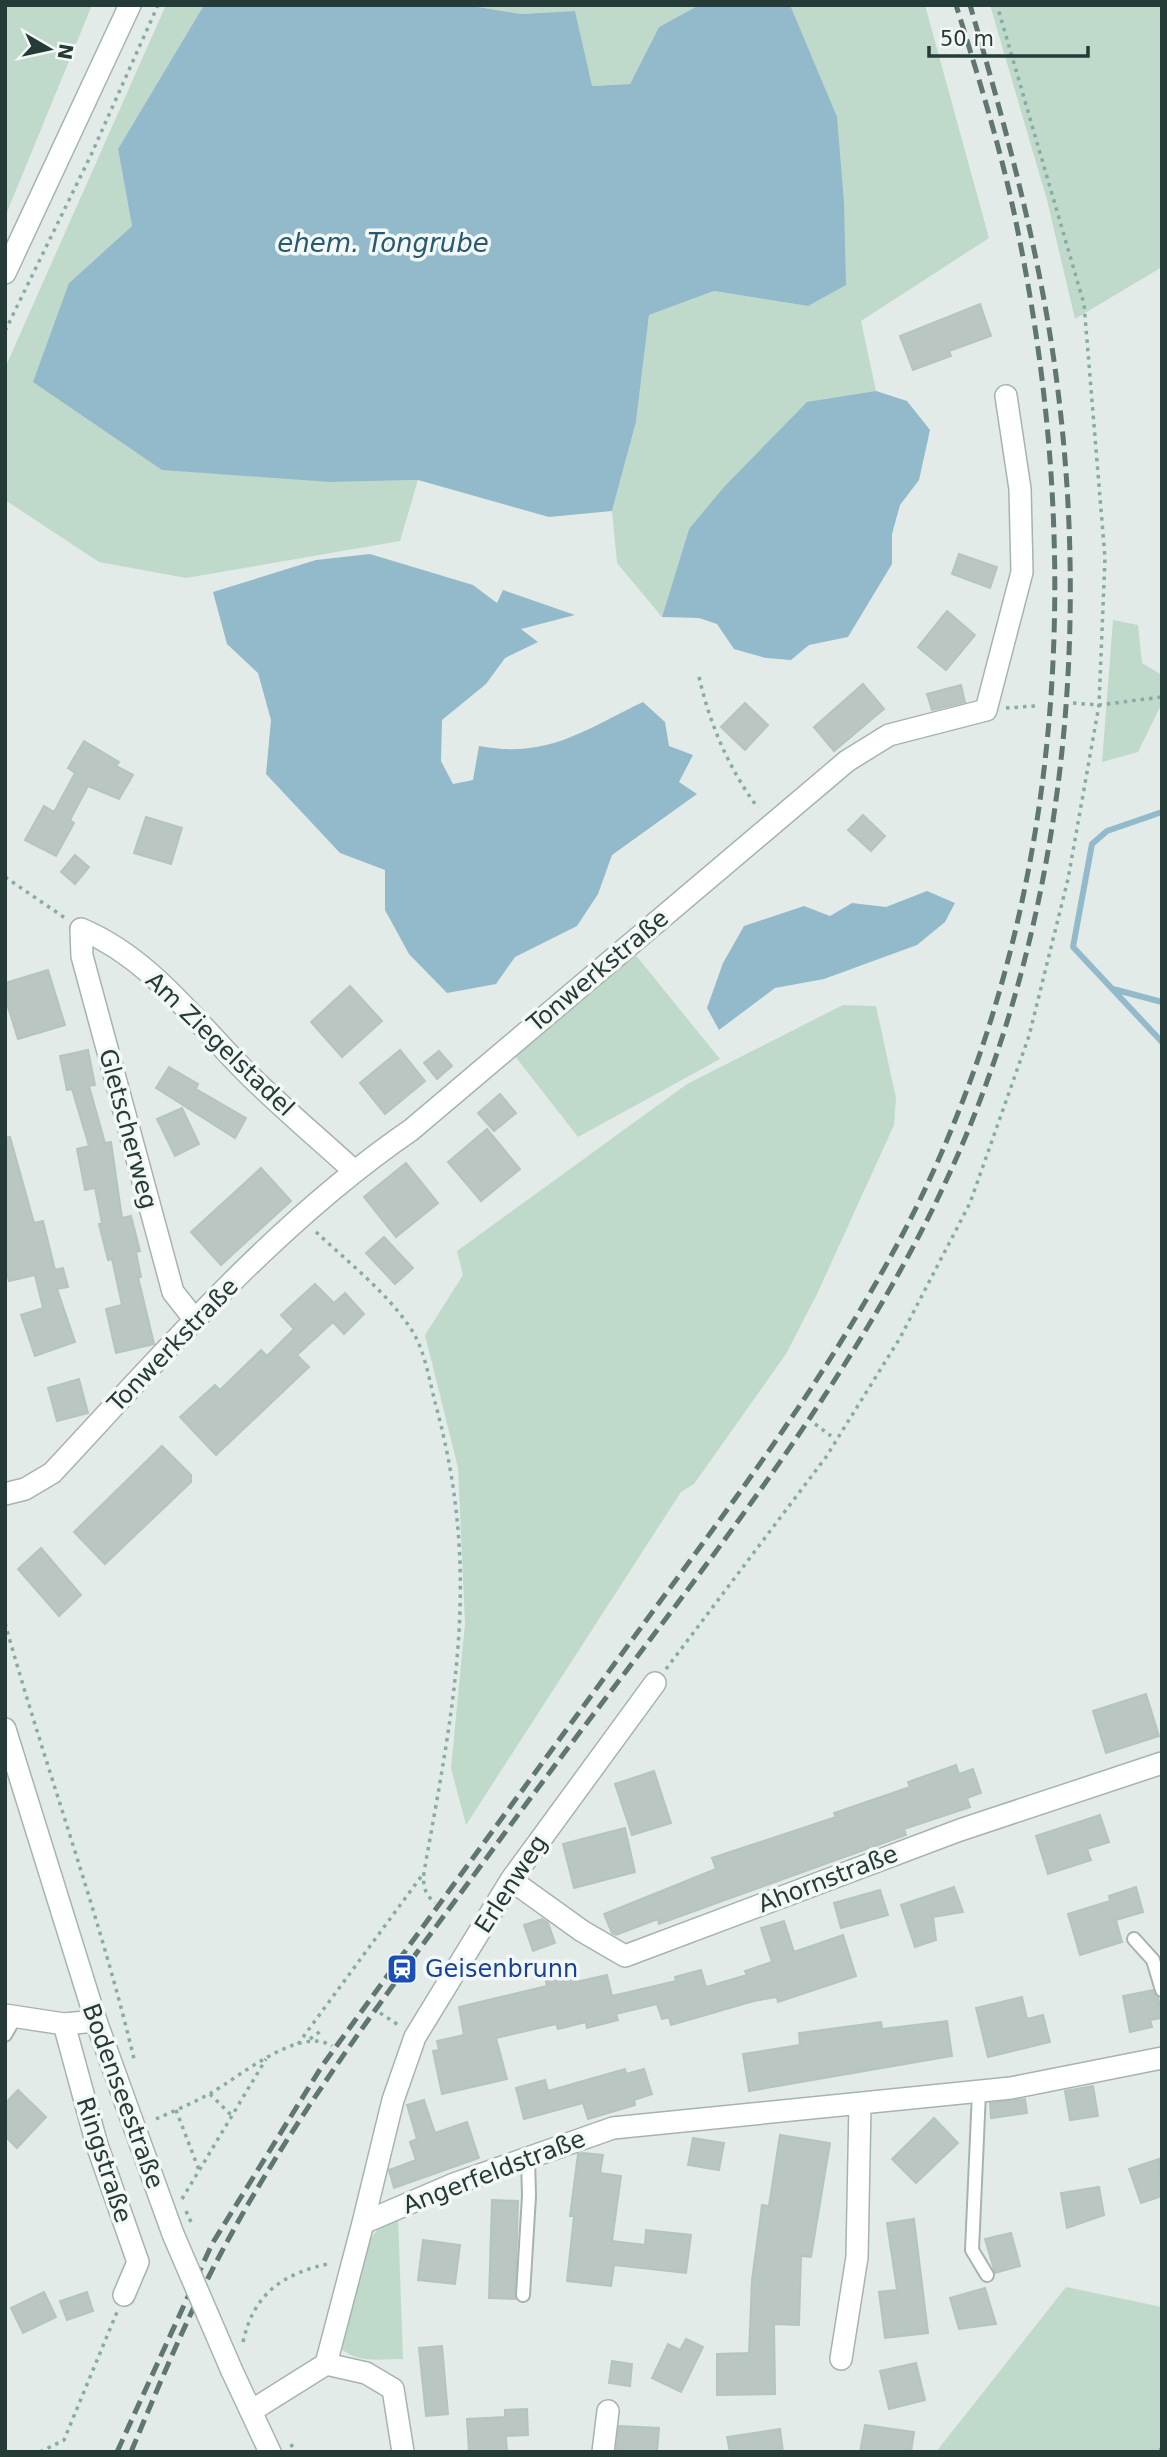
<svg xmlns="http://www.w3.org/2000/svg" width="1167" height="2457" font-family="'DejaVu Sans',sans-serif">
<rect width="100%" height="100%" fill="#e3ebe9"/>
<!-- green -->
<path fill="#bfdaca" d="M5,5H92L5,217Z
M166,5H204L118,149L132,226L69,283L330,482L418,480L400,541L186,578L99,562L5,500V368Z
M466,5H699L659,27L630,84L591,86L575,11L521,14Z
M790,5H925L989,238L861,321L876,391L843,399L689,529L662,617L617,563L612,511L636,422L649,315L714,291L808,306Z
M990,5H1162V267L1075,319L1047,200Z
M1113,620L1138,625L1142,663L1162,675V703L1138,752L1102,762Z
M634,953L720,1059L578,1137L514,1055Z
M843,1005L876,1006L896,1098L894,1125L818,1292L786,1354L694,1484L681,1492L466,1825L451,1768L465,1623L458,1468L425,1335L463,1275L457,1251L687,1084Z
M398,2216L403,2359C380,2359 357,2364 339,2347L369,2241L379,2227Z
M1066,2287L1162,2307V2452H936Z"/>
<!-- water -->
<path fill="#92baca" d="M204,5H466L521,14L575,11L592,86L630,84L659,27L699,5H790L837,117L844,203L846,285L808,306L714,291L649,315L636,422L612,511L549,517L418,480L330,482L162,470L33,382L69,283L132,226L118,149Z
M876,391L907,401L930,430L919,480L900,505L892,534V564L848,637L809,645L791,660L766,658L734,649L717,624L699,618L662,617L689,529L724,487L807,402Z
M370,554L473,585L497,603L503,590L575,615L521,629L538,642L505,658L486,684L442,720L441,761L453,784L473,780L479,746C548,759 584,730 643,702L665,722L669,746L693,755L679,782L697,794L612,855L598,894L577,926L515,957L496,984L447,993L409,954L385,910V870L340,853L266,774L271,720L258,673L227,644L213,592L316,560Z
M927,891L955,903L945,922L917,945L824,979L775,988L719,1030L707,1008L723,963L744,926L804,906L830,916L852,903L886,907Z"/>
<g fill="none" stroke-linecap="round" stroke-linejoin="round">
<!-- stream -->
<path stroke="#92baca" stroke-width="6" d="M1162,812L1107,831L1092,844L1073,947L1162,1042
M1113,989L1162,1002"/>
</g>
<!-- building -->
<path fill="#b9c6c2" stroke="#b6c4c0" stroke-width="2" d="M980,304L991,336L949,351L951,356L913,370L900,336Z
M959,554L997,567L990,588L952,574Z
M947,611L975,635L946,670L918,647Z
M863,684L884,709L834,751L814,727Z
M961,685L965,702L932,710L927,694Z
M745,703L768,725L745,750L721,727Z
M84,741L119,762L116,766L133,775L119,799L88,786L70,820L74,823L56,856L25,840L44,806L54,812L75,773L68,768Z
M863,815L885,836L871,851L848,830Z
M146,817L182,828L171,864L134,853Z
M75,855L89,867L75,884L61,872Z
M48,970L65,1025L18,1039L5,997V983Z
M350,986L382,1021L342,1057L311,1022Z
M88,1050L95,1085L89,1086L105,1143L111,1142L122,1218L131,1216L140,1251L136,1252L141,1277H138L154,1344L116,1353L106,1309L122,1305L112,1259L108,1260L99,1224L102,1223L95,1188L85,1190L77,1149L89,1146L72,1089L67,1090L60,1056Z
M400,1050L425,1081L385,1114L360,1083Z
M439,1051L452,1066L437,1079L424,1063Z
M169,1067L198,1084L196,1089L246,1118L235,1138L156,1088Z
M500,1094L516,1113L494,1131L478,1113Z
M182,1108L199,1144L175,1156L157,1119Z
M487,1129L520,1169L481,1201L448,1162Z
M10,1137L34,1223L43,1221L55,1270L63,1268L68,1287L57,1289L75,1342L35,1356L21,1315L43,1308L35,1275L9,1281L5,1267V1138Z
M406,1163L438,1203L396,1237L364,1197Z
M261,1168L291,1201L221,1265L191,1232Z
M384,1237L413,1268L395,1284L366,1253Z
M315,1284L334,1303L345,1293L364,1314L344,1334L333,1322L297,1355L309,1367L216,1455L180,1417L215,1385L220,1390L261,1350L267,1356L294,1329L281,1315Z
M79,1379L88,1413L57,1421L48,1388Z
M162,1446L191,1475V1482L105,1564L74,1532Z
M41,1548L81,1595L59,1616L18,1569Z
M1146,1694L1159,1736L1106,1753L1093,1711Z
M956,1765L959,1774L973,1769L981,1793L967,1798L970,1807L904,1829L906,1835L700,1909L659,1924L658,1919L616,1935L612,1933L604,1914L716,1869L712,1858L836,1817L834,1813L910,1787L908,1782Z
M654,1771L671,1823L632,1835L615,1784Z
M1100,1815L1109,1842L1087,1849L1091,1860L1048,1874L1036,1836Z
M625,1828L635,1872L574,1888L563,1844Z
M954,1887L963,1912L933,1917L936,1940L915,1947L901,1905Z
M1136,1887L1143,1912L1116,1920L1122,1942L1080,1955L1068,1914L1110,1901L1109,1896Z
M880,1890L888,1915L841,1928L834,1903Z
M542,1919L548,1923L555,1943L533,1951L524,1925Z
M784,1921L794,1952L843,1935L856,1976L778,2002L777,1997L754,2001L671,2025L669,2017L662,2019L657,2004L616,2014L618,2020L587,2028L586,2022L558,2029L556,2024L496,2038L507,2079L442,2094L433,2051L439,2050L437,2041L464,2035L459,2007L547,1986L545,1978L573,1971L576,1982L607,1975L612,1996L676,1981L675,1977L701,1970L706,1987L747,1975L745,1971L772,1962L761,1928Z
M1153,1990L1158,1997L1162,2018L1150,2020L1152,2027L1130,2032L1123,1996Z
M1022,1997L1027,2019L1043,2015L1050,2042L988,2057L976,2008Z
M947,2021L952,2056L749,2091L743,2054L800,2045L799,2033L881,2022L882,2029Z
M625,2069L626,2074L644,2069L652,2094L634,2100L635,2105L588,2119L583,2103L524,2119L516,2088L545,2080L548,2091Z
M1093,2086L1098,2116L1070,2120L1065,2091Z
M18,2090L46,2117L17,2148L5,2136V2104Z
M1025,2099L1027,2113L991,2118L990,2103Z
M424,2100L435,2133L467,2122L479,2158L394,2188L389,2170L416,2160L410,2142L417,2139L407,2105Z
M934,2118L958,2143L916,2183L892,2159Z
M780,2135L830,2143L811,2257L801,2256L799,2325L774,2324L775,2394L717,2395V2354L749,2353L752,2280L762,2205L769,2206Z
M693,2138L724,2143L719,2170L688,2165Z
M583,2153L603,2155L600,2173L621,2176L612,2241L645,2245L646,2230L691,2235L686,2273L614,2265L611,2286L567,2281L574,2216H570L578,2154Z
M1159,2159L1162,2196L1141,2203L1129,2169Z
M1099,2187L1104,2215L1067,2228L1061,2193Z
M492,2200L518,2201L515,2299L489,2298Z
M914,2219L928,2333L885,2338L879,2292L897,2290L887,2223Z
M1011,2233L1020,2266L995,2273L985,2239Z
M423,2240L460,2245L455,2284L418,2280Z
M985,2288L996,2324L959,2329L950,2298Z
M44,2292L56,2317L23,2333L11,2308Z
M87,2292L93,2311L67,2320L60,2301Z
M686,2339L703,2347L681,2392L652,2378L668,2344L680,2350Z
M442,2346L448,2414L426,2416L419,2348Z
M612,2361L632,2364L630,2386L609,2383Z
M916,2363L925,2400L889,2409L880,2371Z
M527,2409L528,2435L506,2436L507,2452H469L467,2419L505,2417V2410Z
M865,2425L914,2432L911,2452H860Z
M619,2426L659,2428L657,2452H616Z
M780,2429L783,2452H730L727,2437Z"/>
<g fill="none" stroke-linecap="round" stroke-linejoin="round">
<!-- lane casing -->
<g stroke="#a6b3b0" stroke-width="16">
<path id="lane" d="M1134,1939L1153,1960L1162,1990
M5,2035L16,2016
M979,2092L972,2250L987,2275
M523,2295L529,2196L528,2158"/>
</g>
<!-- street casing -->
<g stroke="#a6b3b0" stroke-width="24">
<path id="street" d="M195,1320L173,1292L82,956L81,929C150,958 194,1020 246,1072C280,1106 317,1137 353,1170
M5,1494L25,1489L52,1473C165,1352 274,1224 411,1130L847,761L889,735L986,710L1022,572L1020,489L1006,396
M511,1880L582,1931L625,1956L960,1830L1162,1763
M5,2015L64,2024L96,2021
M64,2024L97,2145L138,2262L124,2295
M363,2223L393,2100L415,2037L511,1880L655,1683
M841,2359L857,2257L860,2104
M326,2364L366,2373L393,2389L403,2452
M251,2411L326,2364L363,2223L454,2184L613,2128L1011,2088L1162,2058
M603,2452L608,2411"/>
</g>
<!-- secondary casing -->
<g stroke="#a3b6b2" stroke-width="24">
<path id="secondary" d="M5,273L130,5
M5,1729L96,2021L173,2234
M232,2371L270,2452"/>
</g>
<!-- path -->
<path stroke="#87aba5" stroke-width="3.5" stroke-dasharray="3.5 5" stroke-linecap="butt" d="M5,331L91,155L158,5
M699,677C710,725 729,769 758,808
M1073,703L1099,705L1162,697
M1006,708L1035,706
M5,877L65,918
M316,1232C347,1261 385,1291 409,1326C425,1348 429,1380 436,1406C482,1576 454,1704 424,1872C423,1886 424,1893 435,1903
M815,1424L831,1436
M5,1623C46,1770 100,1915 135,2063
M666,1669L826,1457L900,1338L970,1203L1029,1036L1068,879L1099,705L1105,558L1084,304L997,5
M380,2013L400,2026
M310,2039L322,2030
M298,2044L423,1874
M210,2094L232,2116
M176,2110L199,2170
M156,2119C174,2111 193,2103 211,2093C239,2077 300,2025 332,2046
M182,2199L266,2059
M243,2342C254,2292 284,2273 332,2263
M291,2444L295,2452
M40,2452L64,2440L117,2312
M1151,2452L1162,2449"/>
<!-- lane -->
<use href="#lane" stroke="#fff" stroke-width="12"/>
<!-- street -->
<use href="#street" stroke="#fff" stroke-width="21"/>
<!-- secondary -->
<use href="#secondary" stroke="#fff" stroke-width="21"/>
<!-- rail -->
<path stroke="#607673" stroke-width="5" stroke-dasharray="14 7" stroke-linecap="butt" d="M117,2452L212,2244L322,2066C429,1918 537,1770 645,1622C740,1493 837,1363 910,1220C1064,915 1086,569 1019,237C1004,159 980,82 956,5
M131,2452C159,2385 187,2317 221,2253C300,2104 405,1970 504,1834C647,1638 811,1445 923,1228C1055,973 1093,674 1058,391C1042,259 1007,132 970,5"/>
<!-- secondary-bridge casing -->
<g stroke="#a3b6b2" stroke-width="24" stroke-linecap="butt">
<path id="secondary-bridge" d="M173,2234L232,2371"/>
</g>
<!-- path-bridge -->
<path stroke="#87aba5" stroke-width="3.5" stroke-dasharray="3.5 5" stroke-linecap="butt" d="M186,2211L191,2222"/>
<!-- secondary-bridge -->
<use href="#secondary-bridge" stroke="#fff" stroke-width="21"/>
</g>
<!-- icons -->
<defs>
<g id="station-square" transform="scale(1.575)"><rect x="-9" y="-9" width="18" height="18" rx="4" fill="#1a4fb4" stroke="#f3f8f6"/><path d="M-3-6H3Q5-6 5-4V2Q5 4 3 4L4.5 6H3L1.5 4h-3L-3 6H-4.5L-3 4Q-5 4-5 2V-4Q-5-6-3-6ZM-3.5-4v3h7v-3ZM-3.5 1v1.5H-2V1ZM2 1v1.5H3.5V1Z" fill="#fff"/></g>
</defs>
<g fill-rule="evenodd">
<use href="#station-square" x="402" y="1969"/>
</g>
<g text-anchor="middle" stroke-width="7" stroke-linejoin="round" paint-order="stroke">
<!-- street labels -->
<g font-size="24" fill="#253b38" stroke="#f3f8f6">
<text transform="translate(598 971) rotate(-40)" y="8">Tonwerkstraße</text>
<text transform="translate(220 1044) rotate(44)" y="8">Am Ziegelstadel</text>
<text transform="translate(128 1129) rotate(75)" y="8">Gletscherweg</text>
<text transform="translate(173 1345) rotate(-46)" y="8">Tonwerkstraße</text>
<text transform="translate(828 1879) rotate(-21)" y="8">Ahornstraße</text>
<text transform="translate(511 1884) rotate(-57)" y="8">Erlenweg</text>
<text transform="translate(123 2096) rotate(70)" y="8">Bodenseestraße</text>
<text transform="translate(104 2160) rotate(72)" y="8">Ringstraße</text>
<text transform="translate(494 2172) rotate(-21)" y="8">Angerfeldstraße</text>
</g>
<!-- transit labels -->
<g font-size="24" fill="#164399" stroke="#f3f8f6" text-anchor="start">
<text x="425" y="1977">Geisenbrunn</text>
</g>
<!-- water labels -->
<g font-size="26" font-style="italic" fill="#265a70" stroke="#f3f8f6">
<text x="383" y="252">ehem. Tongrube</text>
</g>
</g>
<!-- border -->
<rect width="1167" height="2457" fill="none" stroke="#253b38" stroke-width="14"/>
<!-- north arrow -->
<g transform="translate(49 49) rotate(99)" stroke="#f3f8f6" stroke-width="5" paint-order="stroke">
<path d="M0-5L12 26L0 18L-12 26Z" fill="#253b38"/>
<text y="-10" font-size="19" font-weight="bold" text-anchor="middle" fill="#253b38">N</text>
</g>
<!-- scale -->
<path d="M929 46v10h159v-10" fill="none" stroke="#253b38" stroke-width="3.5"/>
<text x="940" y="46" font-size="21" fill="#253b38" stroke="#f3f8f6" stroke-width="5" paint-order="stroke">50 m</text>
</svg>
